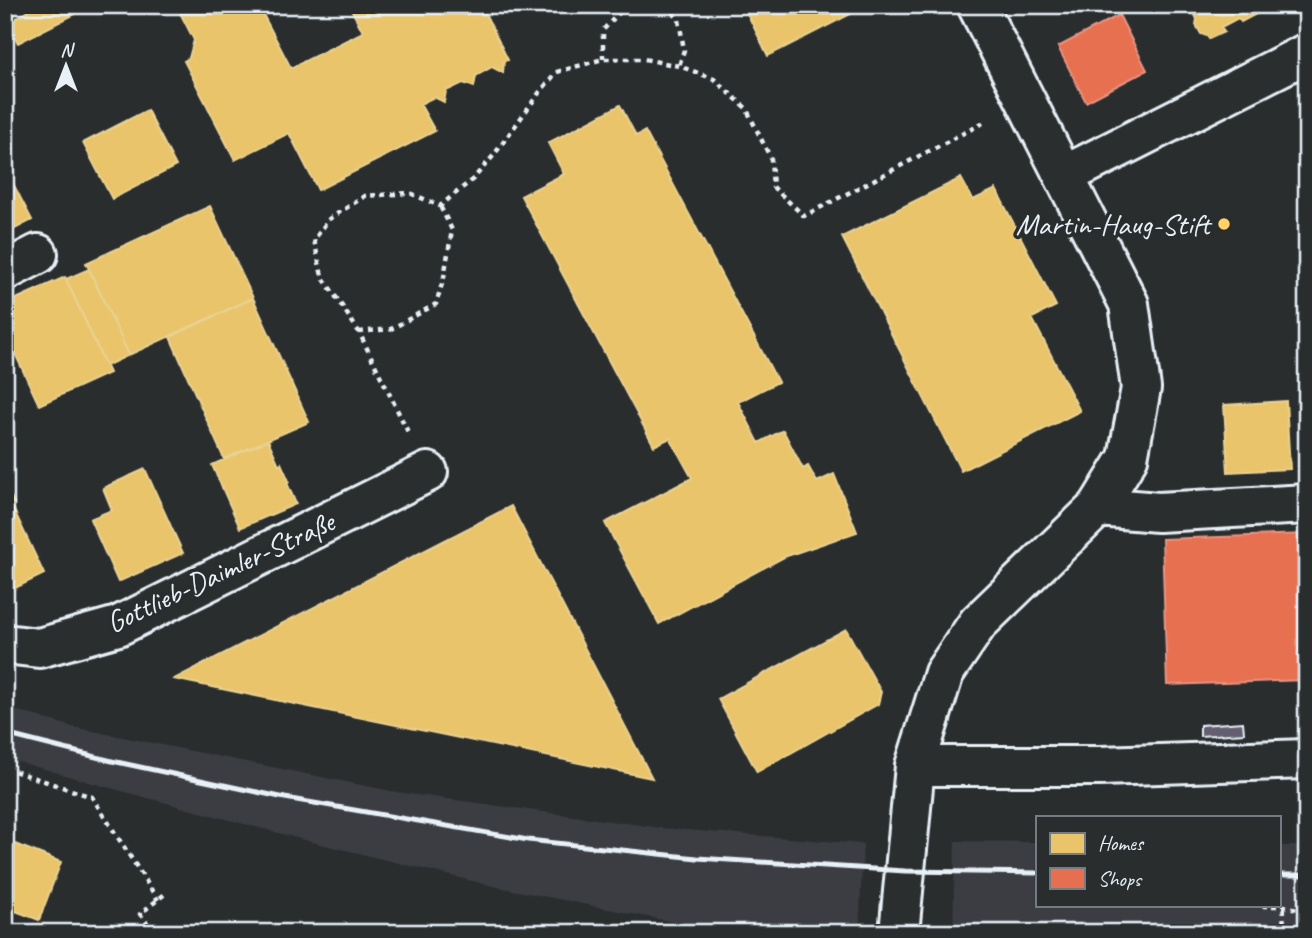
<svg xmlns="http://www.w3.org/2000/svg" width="1312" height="938" font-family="Caveat,sans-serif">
<rect width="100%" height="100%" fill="#2a2d2e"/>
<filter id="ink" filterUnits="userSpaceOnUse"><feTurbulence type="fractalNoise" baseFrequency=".0143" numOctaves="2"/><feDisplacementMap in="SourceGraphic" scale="14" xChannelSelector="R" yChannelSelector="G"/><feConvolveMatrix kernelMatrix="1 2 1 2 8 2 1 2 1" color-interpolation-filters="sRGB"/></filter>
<g filter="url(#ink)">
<!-- built -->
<path fill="#3b3c42" d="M5,707L73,727L396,792L662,828L863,844L859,933H751L698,927L493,886L308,841L103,786L5,758Z
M955,841L1037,842V905H1279V846H1307V933H953Z"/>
<!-- homes -->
<path fill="#e9c46a" stroke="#e9d295" stroke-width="2" d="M25,5H90L91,6L18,43L7,23L28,12Z
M176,5H258L291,68L363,32L349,5H481L508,60L504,61L503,73L492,67L476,76L474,87L463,83L446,91L444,102L434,97L420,104L435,131L318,190L289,133L235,160L184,61L189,58L194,40Z
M743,5H868L768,56Z
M1190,5H1273L1241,22L1238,18L1221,27L1224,32L1209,39L1207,36L1201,34L1196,25L1197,19Z
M620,105L636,136L645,131L778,382L738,402L759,443L783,430L803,469L808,466L817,482L834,474L857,532L784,557L659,624L605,523L692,478L670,438L654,446L521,196L564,174L548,143Z
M147,110L176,166L112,199L83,143Z
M5,172H7L32,220L5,234Z
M961,178L973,200L996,189L1056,306L1032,318L1080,411L961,471L842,237Z
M210,206L253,298L129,355L86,263Z
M89,269L129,355L106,366L66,279Z
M65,277L109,373L39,405L5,332V304Z
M253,298L309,422L224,459L170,337Z
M1300,318H1307V381L1305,382Z
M1286,401L1290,469L1228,472L1224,405Z
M268,440L279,465L281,463L289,481L287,483L296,504L240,528L212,465Z
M145,469L183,553L118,582L90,519L112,510L103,488Z
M5,484L14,503L11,504L44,574L5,593Z
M511,506L652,778L174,679Z
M846,629L881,692L878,704L757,772L718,699Z
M5,840L61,862L39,920L5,907Z"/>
<!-- shops -->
<path fill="#e76f51" stroke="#e79683" stroke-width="2" d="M1119,15L1147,70L1086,102L1058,47Z
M1307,534V680L1167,685L1162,539Z"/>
<!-- building -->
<path fill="#645f70" stroke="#e8f1f8" stroke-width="2" d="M1243,722L1244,733L1200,736V725Z"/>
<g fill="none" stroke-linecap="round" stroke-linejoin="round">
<!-- minor casing -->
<g stroke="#e8f1f8" stroke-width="44">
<path id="minor" d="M1065,175L1307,53
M5,271L38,254
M1098,507L1158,512L1307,504
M5,644L39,648L118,626L428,472
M915,766H1100L1307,759
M899,933L915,766L944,673L978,623L1098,507L1128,458L1141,388L1129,304L977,5"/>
</g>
<!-- path -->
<path stroke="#e8f1f8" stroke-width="4.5" stroke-dasharray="5 5" stroke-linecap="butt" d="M666,5L679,20L684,50L679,66
M603,59V30L619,13L639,5
M359,332L391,329L436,304L444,277L452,230L440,206
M408,432L359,332L322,276L314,240L329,219L365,196L410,193L440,206L473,179L494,155L539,93L557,72L603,59H644L679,66L714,79L746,108L771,159L773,187L804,216L983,123
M5,768L92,797L158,900
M1263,905V906H1284L1297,909H1307
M155,933L140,914L166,893
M1283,933L1284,906"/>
<!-- minor -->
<use href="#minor" stroke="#2a2d2e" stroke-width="38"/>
<!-- rail -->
<path stroke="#e8f1f8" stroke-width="5" d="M5,734L112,761L285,798L528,840L697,858L905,871L1037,873
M1279,875H1307"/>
</g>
</g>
<!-- markers -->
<circle fill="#ffd166" stroke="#2a2d2e" stroke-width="2.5" cx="1224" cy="224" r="7"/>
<g text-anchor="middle" stroke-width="7" stroke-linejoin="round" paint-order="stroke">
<!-- poi labels -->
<g font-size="30" fill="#e8f1f8" stroke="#2a2d2e" text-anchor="end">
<text x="1210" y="234">Martin-Haug-Stift</text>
</g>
<!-- street labels -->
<g font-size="30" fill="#e8f1f8" stroke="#2a2d2e">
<text transform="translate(220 572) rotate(-25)" y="10">Gottlieb-Daimler-Straße</text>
</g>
</g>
<!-- margin -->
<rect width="1312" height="938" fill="none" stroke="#2a2d2e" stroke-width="28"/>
<rect x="14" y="14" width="1284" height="910" fill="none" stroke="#e8f1f8" stroke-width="2.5" filter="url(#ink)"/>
<!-- legend -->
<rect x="1036" y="816" width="245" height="91" fill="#2a2d2e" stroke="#767b7f" stroke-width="2"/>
<rect x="1050" y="833" width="35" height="21" fill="#e9c46a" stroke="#767b7f" stroke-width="2"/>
<text x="1098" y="850" font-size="21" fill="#e8f1f8">Homes</text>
<rect x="1050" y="868" width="35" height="21" fill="#e76f51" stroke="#767b7f" stroke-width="2"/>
<text x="1098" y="886" font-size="21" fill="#e8f1f8">Shops</text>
<!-- north arrow -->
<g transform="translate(66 66)" stroke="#2a2d2e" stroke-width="5" paint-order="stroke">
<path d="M0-5L12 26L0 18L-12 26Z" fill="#e8f1f8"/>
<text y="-10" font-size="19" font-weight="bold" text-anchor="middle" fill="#e8f1f8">N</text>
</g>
</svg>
